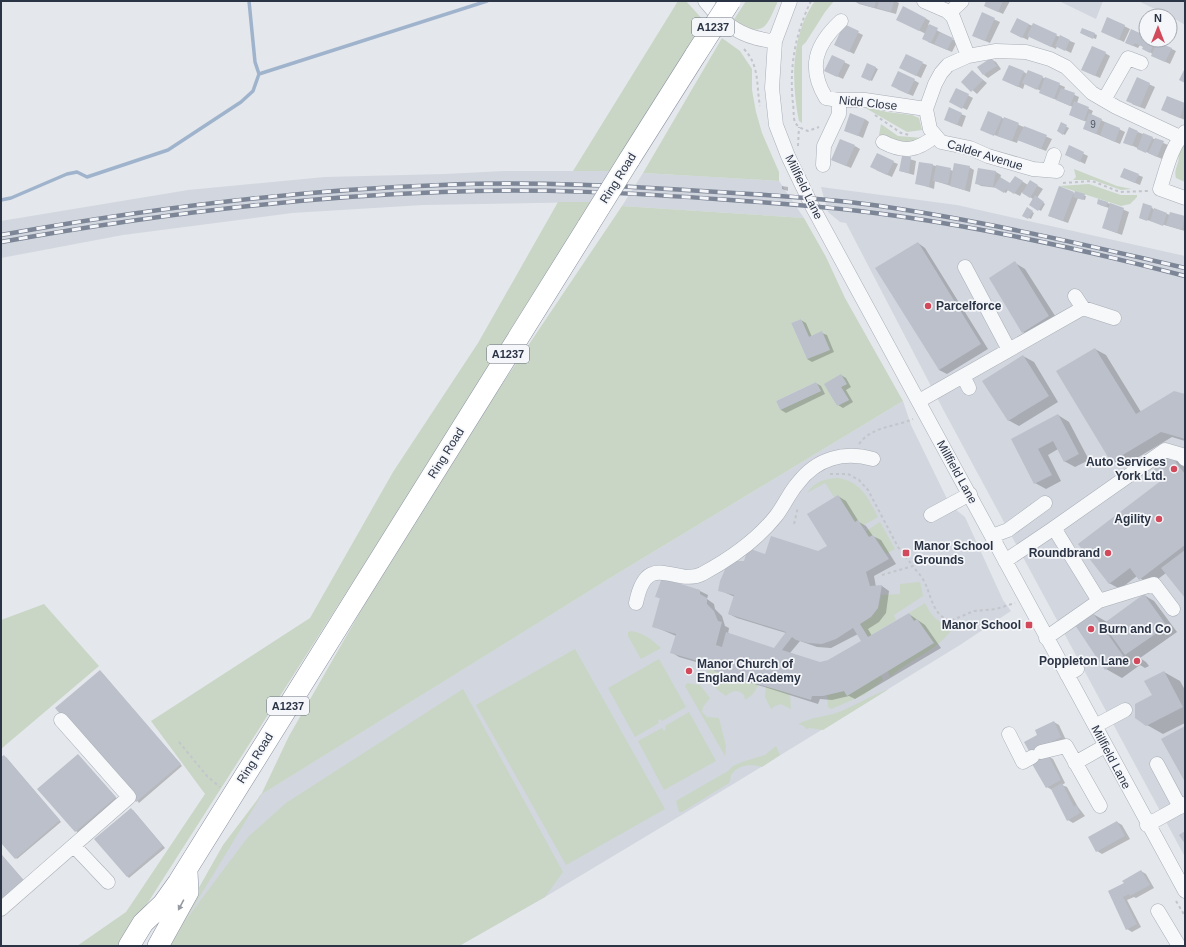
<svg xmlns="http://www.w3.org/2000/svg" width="1186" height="947" font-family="Helvetica,sans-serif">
<rect width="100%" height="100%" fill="#e4e7ec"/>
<!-- built -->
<path fill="#d2d6de" d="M1059,1H1103L1096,19Z
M1138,1H1185V25L1170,16Z
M504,171H613L593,202L423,205L292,213L123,235L1,258V221L188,190L325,177L445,174Z
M643,173L779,181L804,218L622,206Z
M821,187L957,205L1185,256V857L944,411L846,223L840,222L828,212Z
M903,401L911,425L950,505L965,517L1003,600L1011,611L960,645L735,783L545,897L459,946H174L182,926L260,795L615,575Z"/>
<!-- green -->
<path fill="#c9d6c5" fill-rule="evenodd" d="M678,1H686L704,21L689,50L622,154L616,161L613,171H573Z
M746,1H778C765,30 764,37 733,21Z
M815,1H834L825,12L806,42L802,46V123L799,121C791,83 791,34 815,1Z
M722,38L740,51L752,69V90L756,112L762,133L779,172V181L643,173Z
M862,106L887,112L912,115L919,118L922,130L907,132Z
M881,124L898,136L923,138L914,145L889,142L879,135Z
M1185,141V182L1176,178C1173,169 1181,162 1178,154Z
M1074,169L1117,186L1132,189L1121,190L1093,180H1073L1076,177Z
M1089,184L1121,195H1137V197L1130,204L1121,206L1059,186Z
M558,202H593L358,574L124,940L119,946H77L126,912L205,794L151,721L310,618L393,472L478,343Z
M622,206L804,218L826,257L845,298L903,401L615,575L262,794L185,921L248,837L286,803L463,689L563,872L545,897L459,946H166L223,845L261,795L289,736L375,586L474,426ZM801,319L809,337L822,332L829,350L807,359L791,323ZM816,382L821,391L780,410L776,401ZM825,384H847L841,387L849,400L837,406Z
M837,478C861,481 868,498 878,517L862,526L858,520L855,522L838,495L834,497L825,483L807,493C814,482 824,479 837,478Z
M880,522L895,549L886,554L874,535L869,537L866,531Z
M920,582L923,596L894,615L896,620L868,637L860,624C872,617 880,610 881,595L900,594V584Z
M925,603C931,616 939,625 954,626C939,651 911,658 890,677L888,671L934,643L917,619L914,621L909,613Z
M44,604L99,666L1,749V620Z
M631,631C644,633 651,639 661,648L641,659L628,636V632Z
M575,649L665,809L566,865L476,705Z
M659,659L686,707L662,721L660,719L658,720L659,723L635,737L608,688Z
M707,659L717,662L759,684L753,694L745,700L744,695C738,689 732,690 726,696C709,684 707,680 707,659Z
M881,675L883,680L864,695L831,709L828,707L827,695L844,691L847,695Z
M687,683L700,685L710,698L703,707L702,712L707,717L719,718L726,746L725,756L685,686Z
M766,686L790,694L791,709L781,704L775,706L771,709L765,697Z
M889,689L823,730L810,728L806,729L804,726L798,724C811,717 825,717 839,712C856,705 872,695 889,689Z
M689,712L716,761L664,790L638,741L662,728L664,731L666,729L665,726Z
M776,746L780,755L762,767C753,764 738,764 732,774C730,776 731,780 729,783L682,812H679L676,801L728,771L733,766L742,762L765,755Z"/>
<!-- shadow -->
<path fill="#0003" fill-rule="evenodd" d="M855,1H895L899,3L896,14L859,4Z
M987,1H1010L1003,14L990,8Z
M982,14L1000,22L990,43L978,38Z
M925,18L930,21L928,25L957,42L952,52L928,42L926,34L902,22Z
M1108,18L1130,29L1124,42L1107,34Z
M1018,20L1075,43L1071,53L1057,46L1056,49L1029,36L1028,40L1017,35Z
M845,26L863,35L854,54L840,47Z
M1083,29L1097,35L1096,39L1083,34Z
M1146,37V40H1153L1176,51L1170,64L1157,58L1144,47L1140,45L1138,48L1131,45Z
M1105,53L1110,56L1100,78L1087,72Z
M832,56L850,65L843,79L830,73Z
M991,59L996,62L1001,69L988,78L984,75Z
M922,63L927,65L921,78L905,70Z
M868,64L878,69L872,81L862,76Z
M1028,71L1065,87L1064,90L1079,97L1077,103L1093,111L1091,115L1125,132L1120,144L1089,131L1087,122L1075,117L1073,107L1045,95L1041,91L1025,83L1023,89L1003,80L1024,72L1027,74Z
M973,72L987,83L977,94L963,82Z
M1138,79L1155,87L1145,109L1132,104Z
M914,80L919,83L913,96L897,89Z
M956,89L973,98L967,110L955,104Z
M1168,97L1185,104V120L1168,113Z
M988,112L1052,139L1046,151L1018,140L1017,143L986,132Z
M961,114L966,116L962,127L950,122Z
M865,119L869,122L863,138L845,130Z
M1061,124L1069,128L1065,135L1058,131Z
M1138,132L1168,145L1162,159L1124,142Z
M855,146L860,149L851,168L832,160Z
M1070,147L1088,156L1085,164L1071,157Z
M903,157L916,161L914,175L900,171Z
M893,162L898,164L892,177L876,170Z
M932,165L954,171L969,167L974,170L970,192L935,181L934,189L916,183Z
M979,169L996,172L1001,175L1000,179L1010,185L1015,177L1028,185L1031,182L1043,189L1037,198L1045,204L1041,211L1030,204L1033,199L1022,192L1020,196L1008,190L1006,193L998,188L981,186L976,183Z
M1138,175L1143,177L1140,185L1121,177Z
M782,186L788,187V191L782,189Z
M1074,193L1086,196L1085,200L1078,198L1068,223L1049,216Z
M1108,203L1129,212L1122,235L1103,228L1109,208L1100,205Z
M1152,207L1153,209L1170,215L1171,213L1185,217V231L1140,218Z
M1027,209L1034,213L1031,219L1023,215Z
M918,243L925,248L988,349L947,374L939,370Z
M1015,263L1025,269L1059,322L1034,338L1023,332Z
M801,320L806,323L812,337L822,333L827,335L834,352L812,362L807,359Z
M1095,349L1106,355L1141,412L1185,395V441L1172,437L1122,467L1111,461Z
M1023,356L1034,362L1058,402L1019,426L1008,420Z
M841,375L846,378L851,387L846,390L853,402L843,408L838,405Z
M816,383L821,386L825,394L786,413L781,410L777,402Z
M1058,415L1069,422L1089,460L1075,467L1064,461L1058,449L1048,455L1061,481L1046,489L1035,483L1012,440Z
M1171,457L1181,463L1185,468V596L1166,573L1150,585L1137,576L1120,589L1109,583L1163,480Z
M838,496L846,501L859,522L866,526L873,536L881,540L896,564L874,576L876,587L882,586L889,591L886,613L879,622L868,629L872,636L909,614L925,625L941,648L855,699L849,696L832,700L820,699L818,704L723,674L715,670L717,664L714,663L713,667L679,657L671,652L676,636L653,626L661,599L656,596L662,579L700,591L708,595L707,599L714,604L715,609L722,616L725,626L729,628L728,634L775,649L786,633L737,618L729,614L735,597L719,590L744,562L766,555L819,552L829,546ZM858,634L863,641L828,661L820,663L790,653L800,641L817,647L831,648Z
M1144,595L1154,601L1177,632L1140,658L1146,662L1149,666L1145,668L1140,665L1122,678L1106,669L1093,614L1107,622Z
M1164,672L1180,681L1185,690V723L1163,734L1147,725L1153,696Z
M102,673L182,766L139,803L57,709Z
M1054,722L1059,725L1066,740L1048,756L1053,759L1065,783L1062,785L1067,787L1078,807L1085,816L1073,823L1068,820L1052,790L1047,787L1039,735Z
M78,755L117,799L78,833L38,789Z
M6,757L61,822L17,859L1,841V759Z
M133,810L165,848L129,878L127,876Z
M1117,822L1122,825L1130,839L1102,854L1097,851Z
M1,854L27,884L1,906Z
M1141,871L1146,874L1154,888L1136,898L1134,897L1127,900L1141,927L1132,932L1127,929L1109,892L1125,884Z"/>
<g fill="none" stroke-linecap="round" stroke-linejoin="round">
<!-- stream -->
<path stroke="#9fb4cc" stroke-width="3.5" d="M249,1L255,62L259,74
M1,200L11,198L67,174L77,172L87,177L168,150L241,102L253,91L259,74L487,1"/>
</g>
<!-- building -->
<path fill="#bbc0ca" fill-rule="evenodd" d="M852,1H876L874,8Z
M879,1H894L891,12L877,8Z
M986,1H1003L998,12L984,6Z
M903,6L926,18L919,31L896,20Z
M982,12L995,18L985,41L972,36Z
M1107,17L1125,25L1119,40L1101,32Z
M1017,18L1029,24L1022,38L1010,32Z
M1033,23L1057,34L1051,47L1027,36Z
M844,24L859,31L849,52L834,45Z
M929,24L938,28L931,43L922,39Z
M1082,28L1095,33L1093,39L1080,33Z
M1131,29L1146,36V40H1155L1150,53L1142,49L1143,47L1135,43L1133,46L1125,43Z
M940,32L953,38L947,50L934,44Z
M1060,35L1070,40L1065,51L1055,46Z
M1157,42L1172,48L1165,62L1151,56Z
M1092,46L1106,52L1095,76L1081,70Z
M906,54L923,62L916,76L899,68Z
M832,55L845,61L837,77L824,71Z
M991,58L997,66L983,75L977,67Z
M867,63L876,67L870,81L861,77Z
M1009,65L1024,71L1018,87L1002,80Z
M1185,68V83L1179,80Z
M972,70L983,80L971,92L961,82Z
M1028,70L1043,76L1037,90L1022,83Z
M898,71L915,79L908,94L891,86Z
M1045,77L1060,83L1054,99L1039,93Z
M1137,77L1150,83L1140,107L1126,101Z
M956,88L969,94L962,109L949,102Z
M1061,88L1075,93L1070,106L1056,100Z
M1167,96L1185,103L1180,118L1161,110Z
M1074,101L1089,107L1084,121L1069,115Z
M949,107L962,113L957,125L944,120Z
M988,111L1002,117L994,136L980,130Z
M850,113L865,119L858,136L844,131Z
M1089,113L1102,119L1096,134L1083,129Z
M1004,117L1019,123L1012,141L997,136Z
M1061,122L1067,125L1063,135L1057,131Z
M1105,122L1120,128L1115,142L1100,135Z
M1024,126L1047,135L1041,149L1017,140Z
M1129,127L1138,131L1132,146L1123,143Z
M1143,133L1153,137L1146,153L1137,149Z
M1155,138L1164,141L1157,157L1148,153Z
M840,139L855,145L846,166L831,160Z
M1069,145L1084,152L1080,162L1065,155Z
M877,153L894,161L887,175L870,167Z
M902,156L911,157L909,173L899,171Z
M919,162L933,164L929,187L915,184Z
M954,163L970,166L965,190L950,186Z
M936,165L951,168L948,184L933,181Z
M978,168L996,171L993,187L975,184Z
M1124,168L1139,174L1135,183L1120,177Z
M1015,176L1023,181L1014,194L1006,189L1004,193L994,187L1000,177L1010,183Z
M1030,180L1038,185L1030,198L1022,193Z
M1059,186L1074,192L1063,221L1048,216Z
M1075,191L1085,194L1083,200L1073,197Z
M1035,195L1044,202L1038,211L1029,205Z
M1098,199L1108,202L1106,207L1097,204Z
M1110,203L1124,208L1117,233L1102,228Z
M1143,203L1152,206L1147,221L1139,218Z
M1027,207L1033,211L1028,219L1022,216Z
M1154,208L1167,213L1163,226L1150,221Z
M1170,212L1185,216L1182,230L1166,225Z
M918,242L981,344L939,370L875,268Z
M1015,261L1049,316L1022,333L989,278Z
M801,319L809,337L822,331L830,350L807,359L791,323Z
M1095,348L1136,414L1174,391L1185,394V439L1161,432L1111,462L1056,371Z
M1023,355L1049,396L1008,421L982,381Z
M841,374L847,384L841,387L849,400L837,406L824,384Z
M816,382L821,391L780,410L776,401Z
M1058,414L1079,454L1064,462L1053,441L1038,449L1052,475L1034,484L1011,439Z
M1171,456L1185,474V545L1139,580L1130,568L1109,584L1078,544L1162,480L1154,469Z
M838,495L855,522L858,520L869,537L873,535L889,559L866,572L870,586L882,585L878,608L871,617L860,624L868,637L909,613L914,621L917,619L934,643L847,696L844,691L823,696H812L811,700L714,671L717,662L707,659L705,663L670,653L676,634L652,627L660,598L655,597L662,578L700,590V594L707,598V604L714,611L718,621L722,622L716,645L722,647L726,632L774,648L786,632L728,614L734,595L718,591L720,581L727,565L732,561H744L748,548L765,554L771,536L818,551L827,546L807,514ZM853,628L861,641L828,660L820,662L782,650L792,637L796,640L808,643L822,644L836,639Z
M1185,550V598L1161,568Z
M1144,594L1167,626L1125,655L1103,624Z
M1093,613L1124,657L1105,670L1075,625Z
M1139,656L1142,661L1136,665L1133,660Z
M100,670L181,764L136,802L55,708Z
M1164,671L1183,707L1146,726L1135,718V704L1152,695L1144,681Z
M1054,721L1061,737L1039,748L1048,755L1061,780L1046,788L1032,764L1035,762L1024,742L1037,735L1035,730Z
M1185,726V782L1161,739Z
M78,754L116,797L75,832L37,789Z
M4,755L60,820L15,859L1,843V757Z
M1062,783L1074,807L1076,805L1080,813L1067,821L1051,789Z
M131,808L163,846L127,877L94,839Z
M1117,821L1125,836L1096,852L1088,837Z
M1185,831V844L1179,835Z
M1,854L25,882L1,903Z
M1141,870L1150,885L1130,896L1129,894L1123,897L1137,924L1126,930L1108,891L1124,883L1122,881Z"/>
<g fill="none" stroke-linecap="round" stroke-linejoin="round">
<!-- minor casing -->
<g stroke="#a9aeb7" stroke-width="15">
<path id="minor" d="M705,1C724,25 744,39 775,41
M790,1L775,41L772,88L776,125L788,156L812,206L1185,891
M924,1L947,11L953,17L968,56
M949,13L962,1
M841,21C816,44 807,67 826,98L839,100H865L926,109
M1104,100L1128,58L1141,63
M1185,132C1171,146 1166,171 1160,189L1185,198
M883,142C904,153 917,151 935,136
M823,165L824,146L839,114V100
M1049,170L1054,155
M1057,171L1033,169L988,156L970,148L941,142L930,129L926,109L935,84L941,73L948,65L968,56L996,51L1026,52L1050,59L1066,67L1092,93L1116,107L1180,137
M965,267L1009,350
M1075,296L1083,308
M963,376L969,388
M919,401L1083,308L1114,318
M931,515L970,494
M1054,528L1165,450L1182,455L1185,459
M992,536L1008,530L1045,503
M1005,561L1054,528L1099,601L1046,638
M1099,601L1154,584L1173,609
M636,603C647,548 676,587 702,574C728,560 757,540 776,516C784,506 789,493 798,483C817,458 844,451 873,459
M1067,675L1077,669
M1095,726L1125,710
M1009,734L1023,762L1032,757
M1041,752L1066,746L1100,806
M1075,763L1105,746
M1157,764L1180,807
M1147,825L1185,804
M74,846L108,882
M1,909L129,797L61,720
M1158,911L1179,946"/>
</g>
<!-- highway casing -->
<g stroke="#8b94a3" stroke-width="22">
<path id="highway" d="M629,160L696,54
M129,946L143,923L163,904L178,883L588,226
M158,946L188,892L187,872"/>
</g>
<!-- path -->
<path stroke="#c2c5cb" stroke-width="2" stroke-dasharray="3 3" stroke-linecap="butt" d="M811,1C795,34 789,68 793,104C794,109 793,118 795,122C797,127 803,129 808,131L819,127
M744,49C760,66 756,85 760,106
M875,115L901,133L909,135
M798,146L799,127
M1063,183L1092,181L1120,192L1148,191
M859,444C872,426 895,427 913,419
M830,474H848L859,480L868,490L898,547L913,566
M794,524L798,507
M882,575L913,566C916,571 921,575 924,581C932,597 932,614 950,621L974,611L996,609L1015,603
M179,742L207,776L220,787
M1176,901L1185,916"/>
<!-- minor -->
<use href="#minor" stroke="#f7f8fa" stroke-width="14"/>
<!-- highway -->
<use href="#highway" stroke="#fff" stroke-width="21"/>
<!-- rail casing -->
<g stroke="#7d8696" stroke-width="4.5">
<path id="rail" d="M1,235C146,209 294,190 442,185C534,181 626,186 718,192C770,195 822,198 873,205C979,220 1082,244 1185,268
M1,242C146,216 294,197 442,192C538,188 634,193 730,200C776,203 822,206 867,212C974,225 1081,249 1185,276"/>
</g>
<!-- rail -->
<use href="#rail" stroke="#f4f6f9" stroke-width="3" stroke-dasharray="9" stroke-linecap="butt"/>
<!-- highway-bridge casing -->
<g stroke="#8b94a3" stroke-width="22" stroke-linecap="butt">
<path id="highway-bridge" d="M696,54L730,1
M588,226L629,160"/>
</g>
<!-- highway-bridge -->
<use href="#highway-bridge" stroke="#fff" stroke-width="21"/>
</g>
<!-- one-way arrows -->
<defs><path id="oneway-solid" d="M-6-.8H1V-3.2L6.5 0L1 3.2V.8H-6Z"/></defs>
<use fill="#959aa2" href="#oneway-solid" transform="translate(181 905) rotate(118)"/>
<!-- markers -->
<g fill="#d1495b" stroke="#f4f6f9" stroke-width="1.5">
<circle cx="928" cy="306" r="4"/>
<circle cx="1174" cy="469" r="4"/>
<circle cx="1159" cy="519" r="4"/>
<rect x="902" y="549" width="8" height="8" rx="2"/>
<circle cx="1108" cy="553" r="4"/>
<rect x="1025" y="621" width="8" height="8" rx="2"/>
<circle cx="1091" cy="629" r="4"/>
<circle cx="1137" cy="661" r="4"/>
<circle cx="689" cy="671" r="4"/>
</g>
<g text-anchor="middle" stroke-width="3.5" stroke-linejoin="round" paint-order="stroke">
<!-- number labels -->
<g font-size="10" fill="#4f5766">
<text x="1093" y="128">9</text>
</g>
<!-- shield labels -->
<g fill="#f4f6f9" stroke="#676e7b" stroke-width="1">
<rect x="692" y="18" width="42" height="18" rx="3"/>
<rect x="487" y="345" width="42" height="18" rx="3"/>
<rect x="267" y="697" width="42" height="18" rx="3"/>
</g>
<g font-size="11" font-weight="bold" fill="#2b3445">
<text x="713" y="31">A1237</text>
<text x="508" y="358">A1237</text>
<text x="288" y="710">A1237</text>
</g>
<!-- street labels -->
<g font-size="12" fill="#2b3445" stroke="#f4f6f9">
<text transform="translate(868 103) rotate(6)" y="4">Nidd Close</text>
<text transform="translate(985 155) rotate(17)" y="4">Calder Avenue</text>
<text transform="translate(618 178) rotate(-58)" y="4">Ring Road</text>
<text transform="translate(804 187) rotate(64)" y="4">Millfield Lane</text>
<text transform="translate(446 453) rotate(-58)" y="4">Ring Road</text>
<text transform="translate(957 472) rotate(61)" y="4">Millfield Lane</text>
<text transform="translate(1111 757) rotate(62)" y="4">Millfield Lane</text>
<text transform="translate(255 758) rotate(-58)" y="4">Ring Road</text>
</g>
<!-- poi labels -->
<g font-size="12" font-weight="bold" fill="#2b3445" stroke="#f4f6f9" text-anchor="end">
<text x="936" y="310" text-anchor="start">Parcelforce</text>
<text x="1166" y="466">Auto Services<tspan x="1166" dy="14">York Ltd.</tspan></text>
<text x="1151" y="523">Agility</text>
<text x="914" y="550" text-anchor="start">Manor School<tspan x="914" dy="14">Grounds</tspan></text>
<text x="1100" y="557">Roundbrand</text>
<text x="1021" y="629">Manor School</text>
<text x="1099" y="633" text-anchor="start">Burn and Co</text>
<text x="1129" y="665">Poppleton Lane</text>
<text x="697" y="668" text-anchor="start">Manor Church of<tspan x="697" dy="14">England Academy</tspan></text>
</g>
</g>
<!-- border -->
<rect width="1186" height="947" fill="none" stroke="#2b3445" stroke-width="4"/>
<!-- north arrow -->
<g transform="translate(1158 28)"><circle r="19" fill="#f4f6f9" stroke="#a4a8b1"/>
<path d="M0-3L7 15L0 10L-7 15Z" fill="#d1495b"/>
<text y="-6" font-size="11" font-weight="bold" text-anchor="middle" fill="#2b3445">N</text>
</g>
</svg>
